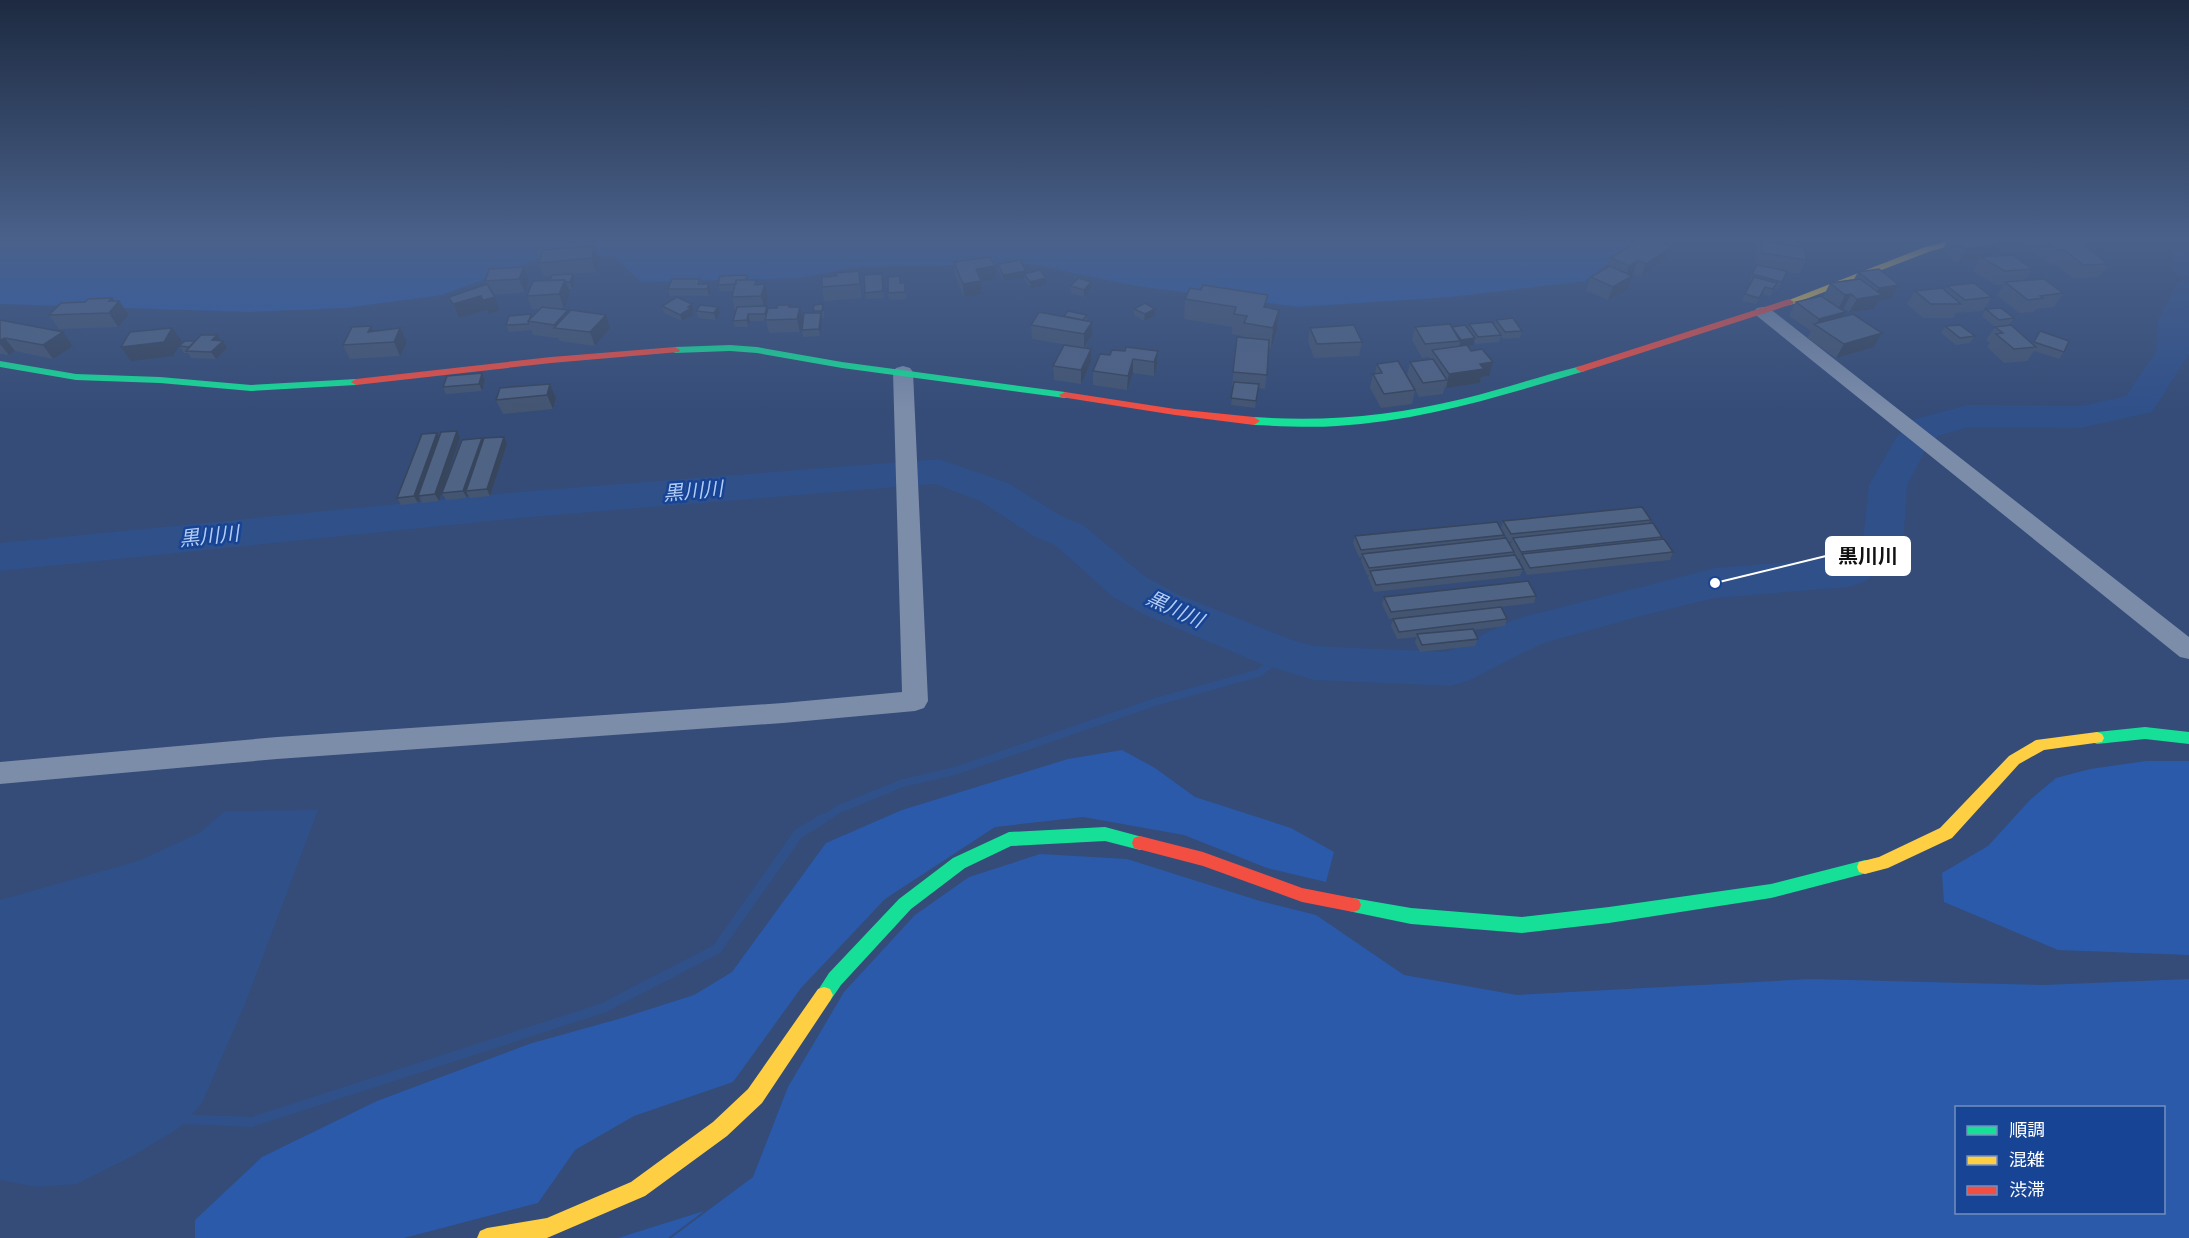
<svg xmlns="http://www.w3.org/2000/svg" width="2189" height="1238" font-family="Rubik,'Noto Sans JP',sans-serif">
<rect width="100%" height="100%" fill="#344c77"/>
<!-- green -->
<path fill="#2b5aab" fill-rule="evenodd" d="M0,239H1639L1585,281L1451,297L1299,307L1137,286L1030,264L855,267L798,278L641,282L613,256L545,257L442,295L345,308L250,312L0,304Z
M1122,750L1155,768L1195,797L1291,828L1334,852L1326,882L1267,868L1184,835L1083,817L995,827L885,899L801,988L733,1082L634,1116L575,1150L538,1203L404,1238H195V1220L262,1157L377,1101L529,1044L622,1018L694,995L732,972L826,843L902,810L1068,759Z
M2146,761H2189V955L2058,950L1944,902L1942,873L1988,846L2030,800L2056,778L2090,769Z
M1040,854L1127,859L1260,901L1316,915L1404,975L1517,995L1810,979L2044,985L2189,979V1238H671L753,1177L788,1087L844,992L915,915L969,877ZM1956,1108H2164V1212H1956Z
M704,1211L668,1238H618Z"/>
<!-- water -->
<path fill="#30508a" d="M318,810L245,1004L202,1103L179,1128L134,1155L77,1184L37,1187L0,1180V900L138,861L199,833L225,811Z"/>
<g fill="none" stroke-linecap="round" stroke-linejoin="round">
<!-- stream-far2 -->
<path stroke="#30508a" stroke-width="6" d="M2171,239L2187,245"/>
<!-- stream-far1 -->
<path stroke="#30508a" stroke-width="8" d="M822,820L839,809L903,783L955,771L1155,702L1259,673L1280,657V653"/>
<!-- stream -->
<path stroke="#30508a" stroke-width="10" d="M178,1119L252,1122L603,1008L717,949L798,834L824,818"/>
<!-- river -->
<path fill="#30508a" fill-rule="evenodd" d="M2170,239H2189V277L2178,275L2173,268Z
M2189,279V354L2152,412L2081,428L1969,427L1938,436L1925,451L1907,485L1903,546L1897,556L1864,582L1849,587L1715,598L1641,616L1541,644L1468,681L1452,686L1314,680L1264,665L1145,615L1113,597L1055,545L1035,537L980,501L935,484L530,517L0,571V543L530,491L939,459L1008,483L1063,517L1083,525L1143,575L1175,593L1292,640L1314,646L1447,652L1511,621L1527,616L1715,568L1839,558L1863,540L1869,485L1896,438L1912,420L1967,405L2081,406L2126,396L2156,352L2158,320L2178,282Z"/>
<!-- street -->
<path fill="#7c8daa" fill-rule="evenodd" d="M1763,307L1769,308L2189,637V659L2180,657L1757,316L1754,312L1757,308Z
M903,366L910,368L913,372L928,701L924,708L915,711L783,723L277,759L0,784V762L277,737L783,703L902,692L893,372L896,368Z"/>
<!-- fast -->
<path fill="#16e098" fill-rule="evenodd" d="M730,345L757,347L842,362L1065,392L1071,395L1065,398L842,368L757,353L730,351L675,353L670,350L675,347Z
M0,361L76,374L160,377L251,385L356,379L361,382L356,385L251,391L160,383L76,380L0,367Z
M1581,366L1586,369L1585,371C1504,395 1422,421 1337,426C1309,428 1282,426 1254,425L1248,421L1254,417C1325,422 1393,416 1462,399C1502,389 1541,376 1581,366Z
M2145,727L2189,732V744L2145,739L2097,744L2092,742L2090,738L2092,734L2097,732Z
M1105,827L1146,838L1148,843L1146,848L1140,850L1105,841L1011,846L965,868L911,909L841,985L830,1001L824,1003L818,1001L815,995L829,973L899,899L953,858L1009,832Z
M1865,860L1871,862L1873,867L1871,872L1771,898L1609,923L1522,933L1411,924L1353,912L1347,910L1345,905L1347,900L1353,898L1411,908L1522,917L1609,907L1771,884Z"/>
<!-- slow -->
<path fill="#ffcf43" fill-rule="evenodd" d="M1959,239H1976L1931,251L1793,304L1789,305L1784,302L1925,247Z
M2097,732L2102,734L2104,738L2102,742L2044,750L2019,764L1952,838L1888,868L1865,874L1859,872L1857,867L1859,862L1879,857L1940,828L2009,756L2036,740Z
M824,987L830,989L833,995L830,1001L762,1103L727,1136L645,1196L547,1238H477L480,1231L487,1228L547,1218L631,1182L713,1122L748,1089L818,989Z"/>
<!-- jam -->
<path fill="#f24e42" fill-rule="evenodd" d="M1789,299L1794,302L1793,304L1585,371L1581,372L1576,369L1577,367Z
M675,347L680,350L679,352L551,363L356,385L351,382L356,379L551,357Z
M1065,392L1175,409L1254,417L1260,421L1254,425L1175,415L1061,397L1059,395Z
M1140,836L1203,852L1302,888L1353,898L1359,900L1361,905L1359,910L1353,912L1302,902L1203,866L1134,848L1132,843L1134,838Z"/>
</g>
<!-- wall -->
<path fill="#445572" d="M1759,239H1798L1799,243L1797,246L1806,260L1799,274L1786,272L1778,289L1774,288L1770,296L1761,293L1756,304L1742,301L1751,281H1749L1756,266V254L1757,250V244Z
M1948,239H1991V256L2032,269L2025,280L2063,293L2054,307L2036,309L2034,312L2019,313L1997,295L2004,284L1996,285L1973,271L1980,259L1958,263L1942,251Z
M2024,239H2076L2108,264L2099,277L2074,279L2054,263H2049L2021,244Z
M1671,247L1666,260L1641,277L1633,274L1630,275L1627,290L1608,300L1586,290L1591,277L1608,267L1611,258Z
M543,250L599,259L596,272L568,274L575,281L572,289H568L570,293L564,308H556L568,310L569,312L610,328L595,346L560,341L558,338L533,335L531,329V330L509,332L506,325L531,314L532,317L540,309H532L527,296L550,280L552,276H544L539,263Z
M954,262L995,266L996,279L981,282L982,294L964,297L955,276Z
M998,264L1026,273L1046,285L1030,288L1025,280L1024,278L1004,281L998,271Z
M489,269L529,280L525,292L493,295L500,310L489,314L487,310L459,318L449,297L486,284L485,281Z
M859,271L861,284L862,298L824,301L822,287L837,276Z
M1858,272L1899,285L1891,299L1879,301L1874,309L1849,312L1844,308H1839L1842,317L1882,333L1874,347L1836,358L1807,338L1811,331L1789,316L1796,302H1830L1823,297L1830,283L1854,279Z
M882,274L884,298L866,299L865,293Z
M747,275L749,280H756L757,285L768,298L766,306L768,310L790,305V307H800L803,320L800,332L769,333L766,321H750L748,327H735L733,321L736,311H735L732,297L734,291H720L718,285Z
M700,279L702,284H709L711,291L709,296H670L668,289Z
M1091,282V288L1084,297L1071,293L1070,286Z
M901,283L906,290V299L889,300L888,293Z
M1947,286L1992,297L1983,311L1956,313L1953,318H1923L1907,304L1915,291L1945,290Z
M1185,299L1279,310L1277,330L1271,349L1269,348L1265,389L1258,388L1255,408L1231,405L1234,386H1232L1237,337L1243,338V336L1232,334V327L1184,319Z
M115,301H119L129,315L118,327L59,329L49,315Z
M692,304L694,311L692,312L693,315L682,321L664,313L662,306Z
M718,307L720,313L716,320L698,318L696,311Z
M1134,309H1155V316L1144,321L1134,315Z
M1986,309L2014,318L2009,325L1995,327L1982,316Z
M813,311H824V318H822L820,336L803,337L802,330L813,313Z
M1087,315V321L1092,335L1085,348L1091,349V362L1081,384L1054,380L1053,366L1068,345L1032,339L1031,325L1064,316Z
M0,320L63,332L73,346L53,359L15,351L9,355L0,354Z
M1496,320L1522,331L1520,338L1503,339L1501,336L1499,342L1476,344L1474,341L1473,345L1467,346L1489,376L1481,377L1480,383L1446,388L1445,387L1443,394L1419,397L1407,375L1410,362L1429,359L1430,357L1422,358L1412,340L1415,327L1468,329L1469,324L1494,325Z
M371,326L374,332L407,342L400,356L350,359L343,345Z
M1945,326L1975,336L1970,343L1956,345L1941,333Z
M1995,327L2032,344L2040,331L2064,352L2059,359L2034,351L2027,361L2004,363L1987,347L1990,343L1986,340Z
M1310,328L1362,342L1359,356L1314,358L1308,341Z
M221,341L227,348L216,359L191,358L188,353H184L179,346Z
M1125,351H1158L1157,365L1154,376L1133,373L1127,390L1093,385V371L1110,355Z
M1377,364L1415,390L1412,404L1381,408L1370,388L1373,374H1375Z
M485,380L482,391L446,394L443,387Z
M550,384L556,398L553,409L503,414L496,400Z
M457,431L460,438L439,501L422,503L420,498L418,503L401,505L397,498L437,433L440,437Z
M504,437L507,444L490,496L470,498L468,495L467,498L446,500L442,493Z
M1651,520L1649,523L1662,537L1661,539L1673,552L1670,560L1527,575L1520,561V559H1518L1510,545L1512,541L1509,542L1501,528L1503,521Z
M1504,535L1503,539L1514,552L1513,555L1523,569L1520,576L1374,592L1368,578L1369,575H1367L1361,561L1362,557H1359L1353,543L1355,536Z
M1536,596L1534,603L1389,619L1382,604L1384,597Z
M1393,619H1507L1505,626L1473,630L1478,639L1475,646L1420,652L1415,642L1417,637L1397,639L1391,626Z"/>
<!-- shaded-wall -->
<path fill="#37455d" d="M1999,244L1991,257H1981L1980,259L1958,263L1966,249Z
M594,246L599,259L596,272L592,258Z
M1671,247L1666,260L1641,277L1646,264Z
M1638,260L1633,274L1624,279L1629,266Z
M995,266L996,279L981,282L982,294L964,297L963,284L976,269Z
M524,267L529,280L525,292L519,279Z
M859,271L861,284L862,298L860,284Z
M1026,271V276L1024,274V278L1004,281L1003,275Z
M573,274L575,281L572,289L570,282Z
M1632,276L1627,290L1608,300L1613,287Z
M1046,278V285L1030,288V282Z
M565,280L570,293L564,308L559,294Z
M1091,282V288L1084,297V290Z
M709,284L711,291L709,296L707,289Z
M765,284L768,298L765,310L761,296Z
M1899,285L1891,299L1879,301L1874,309L1849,312L1857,299L1874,296L1879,288Z
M1851,294L1844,308L1838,309L1845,295Z
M481,296L487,310L459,318L453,304Z
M495,297L500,310L489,314L483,300Z
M112,298L117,304L119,301L129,315L118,327L109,313V301Z
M692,304L694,311L692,312L693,315L682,321L680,315L688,307Z
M718,307L720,313L716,320L714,313Z
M800,307L803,320L800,332L797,319Z
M1155,309V316L1144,321L1145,314Z
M568,310L573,323L555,328L554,325Z
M1279,310L1277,330L1271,349L1273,328Z
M1845,312L1837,326L1816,325L1819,319Z
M821,313L822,319L820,336L819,329Z
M748,314L750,321L748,327L747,320Z
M606,315L610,328L595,346L590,332Z
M1092,322V335L1084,348V334Z
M371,326L378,339L368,332Z
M172,328L182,341L173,356L131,361L121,347Z
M400,328L407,342L400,356L394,342Z
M63,332L73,346L53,359L43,345Z
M1882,333L1874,347L1836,358L1844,344Z
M217,335L222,342L212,340Z
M5,338L15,351L9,355L0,344V340Z
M1475,338L1473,345L1459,347L1461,340Z
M223,341L227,348L216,359L211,352Z
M1091,349V362L1081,384V370Z
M1158,351L1157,365L1154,376V362Z
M1133,359V373L1127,390L1128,376Z
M1493,362L1489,376L1481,377L1480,383L1446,388L1449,374L1480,364Z
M482,373L485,380L482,391L479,384Z
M550,384L556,398L553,409L547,395Z
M457,431L460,438L439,501L435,494Z
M437,433L441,440L418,496L420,498L418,503L414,496Z
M504,437L507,444L490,496L487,489Z
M482,438L485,445L466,491L468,495L467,498L463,491Z"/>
<!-- building -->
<path fill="#4f6385" stroke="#37455d" stroke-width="1.5" d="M1640,239H1652L1671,247L1646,264L1638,260L1629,266L1611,258Z
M1772,239H1798L1799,243Z
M1951,239H1991L1999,244L1966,249Z
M2042,239H2076L2108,264L2083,265L2063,249L2058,250Z
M1762,241L1805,248L1806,260L1762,253Z
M594,246L592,258L539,263L543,250Z
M2013,255L2032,269L2005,271L1981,257Z
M990,257L995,266L976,269L981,281L963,284L954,262Z
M1020,260L1026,271L1003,275L998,264Z
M1757,265L1787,271L1782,282L1752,274Z
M1610,266L1632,276L1613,287L1591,277Z
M524,267L519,279L485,281L489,269Z
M1879,269L1899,285L1879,288L1858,272Z
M1040,270L1046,278L1030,282L1024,274Z
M859,271L860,284L822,287V277L837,276L836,273Z
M573,274L570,282H566L565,280H550L552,275Z
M882,274L883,291L865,293L864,275Z
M747,275L746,280H736V284L718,285L720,276Z
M900,276V283H905V292L888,293V277Z
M1754,277L1777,283L1773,289L1765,287L1759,298L1745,294Z
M1079,278L1091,282L1084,290L1070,286Z
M672,279H700L698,284H709L707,289H668Z
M1860,279L1882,295L1857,299L1851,294L1845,295L1830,283Z
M2044,279L2063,293L2040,296L2043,298L2028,300L2005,282Z
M565,280L559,294L527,296L533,281Z
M736,280H756L755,285L765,284L761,296L732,297Z
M1974,283L1992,297L1965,300L1947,286Z
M487,284L495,297L483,300L481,296L453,304L449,297Z
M1203,285L1268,295L1264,307L1279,310L1273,328L1244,323L1247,316L1234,314L1236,307L1185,299L1190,288L1201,290Z
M1942,288L1961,304H1931L1915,291Z
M1821,296L1845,312L1819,319L1796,302Z
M677,297L692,304L688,307L691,308L680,315L662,306Z
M112,298L109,301H119L109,313L49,315L61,303L85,302L88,299Z
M1145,303L1155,309L1145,314L1134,309Z
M823,304L822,311H813L814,305Z
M700,305L718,307L714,313L696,311Z
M778,305H790L789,307H800L797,319L765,320L768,308H777Z
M767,306L765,314H748L747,320L733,321L737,307Z
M542,307L568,310L554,325L528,321Z
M2001,308L2014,318L1999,320L1986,309Z
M571,310L606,315L590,332L554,328Z
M1068,311L1087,315L1083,320L1064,316Z
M1039,312L1092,322L1084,334L1031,325Z
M804,313H821L819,329L802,330Z
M531,314L528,324L506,325L509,316Z
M1853,314L1882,333L1844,344L1814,324Z
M1513,318L1522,331L1505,332L1496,320Z
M0,320L63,332L43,345L5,338L0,340Z
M1492,322L1501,335L1478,337L1469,324Z
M1450,324L1460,341L1425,344L1415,327Z
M1354,325L1362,342L1317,344L1310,328Z
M1465,325L1475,338L1461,340L1452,327Z
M1960,325L1975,336L1960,338L1945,326Z
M2011,325L2036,347L2014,349L1996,334L2003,333L1995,327Z
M371,326L368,332L400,328L394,342L343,345L352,327Z
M172,328L164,342L121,347L130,332Z
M2040,331L2069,341L2064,352L2034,342Z
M201,335H217L212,340L223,341L211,352L186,351Z
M1237,337L1269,340L1267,375L1233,372Z
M185,341H195L189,347L179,346Z
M1064,345L1091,349L1081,370L1053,366Z
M1467,345L1471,351L1482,349L1493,362L1480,364L1484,369L1449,374L1432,350Z
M1126,347L1158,351L1154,362L1133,359L1128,376L1093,371L1100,354L1110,355L1112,350L1125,351Z
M1433,359L1447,380L1423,383L1410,362Z
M1398,361L1415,390L1384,394L1373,374L1382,373L1377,364Z
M482,373L479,384L443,387L447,376Z
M1234,382L1259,384L1256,401L1231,398Z
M550,384L547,395L496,400L500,388Z
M457,431L435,494L418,496L441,432Z
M437,433L414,496L397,498L422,434Z
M504,437L487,489L466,491L484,438Z
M482,438L463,491L442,493L462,440Z
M1642,507L1651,520L1511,534L1503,521Z
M1497,522L1504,535L1361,550L1355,536Z
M1653,523L1662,537L1521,552L1513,538Z
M1506,538L1514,552L1369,568L1362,554Z
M1664,539L1673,552L1530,568L1522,554Z
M1515,555L1523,569L1376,585L1370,571Z
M1528,581L1536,596L1391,612L1384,597Z
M1501,607L1507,619L1399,632L1393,619Z
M1473,629L1478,639L1422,645L1417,634Z"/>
<!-- sky -->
<linearGradient id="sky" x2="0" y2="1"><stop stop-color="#1d2a41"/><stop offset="0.58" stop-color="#4a618a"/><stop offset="1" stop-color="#4a618a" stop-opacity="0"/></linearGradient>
<rect width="2189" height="412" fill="url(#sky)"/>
<g text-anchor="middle" stroke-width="5" stroke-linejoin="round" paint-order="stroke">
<!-- water labels -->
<g font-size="20" font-style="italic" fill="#b4cdf7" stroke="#174494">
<text transform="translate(693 491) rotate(-5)" y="7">黒川川</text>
<text transform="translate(209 536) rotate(-6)" y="7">黒川川</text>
<text transform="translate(1175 609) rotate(25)" y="7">黒川川</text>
</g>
</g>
<!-- callouts -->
<path fill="none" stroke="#fff" stroke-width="2" d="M1715 583L1826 556"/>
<circle fill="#fff" stroke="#174494" stroke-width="2" cx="1715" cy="583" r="6"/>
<rect fill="#fff" stroke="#fff" stroke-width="2" x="1826" y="537" width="84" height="38" rx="6"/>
<g font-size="20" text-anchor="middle" font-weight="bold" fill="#111">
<text x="1868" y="563">黒川川</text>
</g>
<!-- legend -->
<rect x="1955" y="1106" width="210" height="108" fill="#174494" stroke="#748fbf" stroke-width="1.5"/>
<rect x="1967" y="1126" width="30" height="9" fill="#16e098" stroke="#748fbf" stroke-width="1.5"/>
<text x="2009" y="1136" font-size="18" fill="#ffffff">順調</text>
<rect x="1967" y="1156" width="30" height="9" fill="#ffcf43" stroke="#748fbf" stroke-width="1.5"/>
<text x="2009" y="1166" font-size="18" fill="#ffffff">混雑</text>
<rect x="1967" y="1186" width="30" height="9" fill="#f24e42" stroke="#748fbf" stroke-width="1.5"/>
<text x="2009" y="1196" font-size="18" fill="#ffffff">渋滞</text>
</svg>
